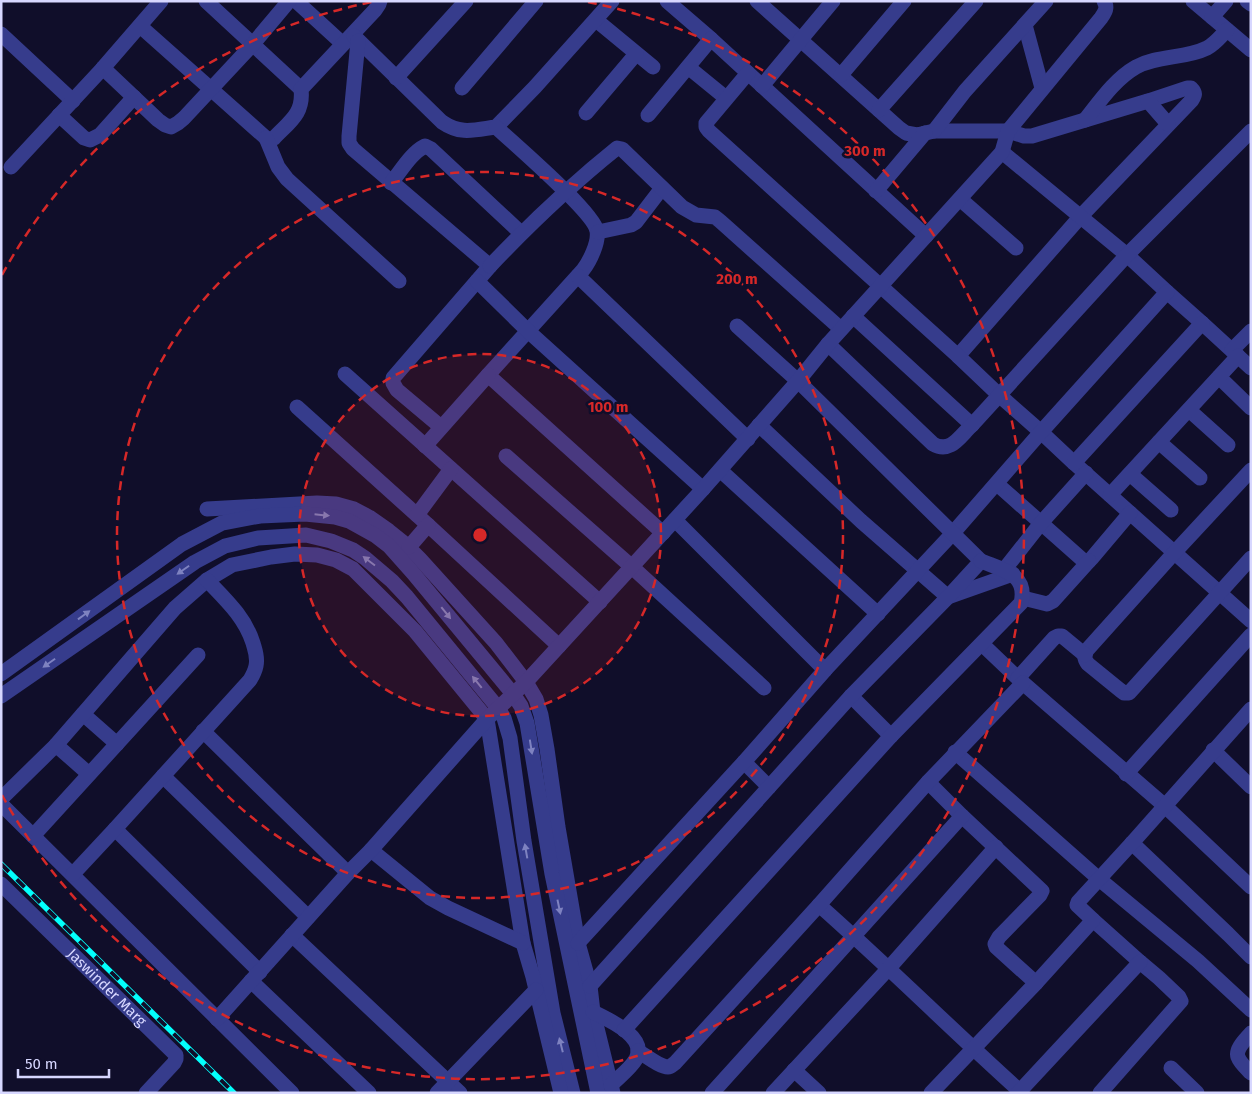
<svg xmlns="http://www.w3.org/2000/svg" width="1252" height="1094" font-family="'Fira Sans',sans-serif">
<rect width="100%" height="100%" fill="#100e2a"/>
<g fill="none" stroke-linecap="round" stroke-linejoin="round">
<!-- minor -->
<g stroke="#363c8c" stroke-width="15">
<path d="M206,1L301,89"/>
<path d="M296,1L343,44"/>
<path d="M667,1L711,39L926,236"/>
<path d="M757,1L899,128L906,133L917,135L934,131H1008L1024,136H1032L1148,101L1187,88H1191C1196,93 1195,95 1192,100L1081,216L958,356"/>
<path d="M1193,1L1251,50"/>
<path d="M1247,1L1251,4"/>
<path d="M1212,17L1226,1"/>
<path d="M596,20L653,67"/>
<path d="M1025,25L1042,88"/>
<path d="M140,26L266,138L270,140L274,138C289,122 304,114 301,89L375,10L379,4L380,1"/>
<path d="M1,34L73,101"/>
<path d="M354,36L442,122C461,135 474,130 496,127L535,87L612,1"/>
<path d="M358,41L349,136V143L353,149L490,266L393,378V383L397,390L441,427"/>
<path d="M688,67L726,98"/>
<path d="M103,68L158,120L165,125L171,127L178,123L184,118L253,44L289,1"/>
<path d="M748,73L706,123V127L709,131L958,356L999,395L1041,432L1074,463L1251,621"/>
<path d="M841,75L904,1"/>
<path d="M396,78L466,1"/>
<path d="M762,86L833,1"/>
<path d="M462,88L536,1"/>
<path d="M1148,101L1168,124"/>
<path d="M879,110L976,1"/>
<path d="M586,113L636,54"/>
<path d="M59,115L84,138L90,140L100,135L134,97"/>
<path d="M648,115L711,39"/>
<path d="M1085,120C1100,101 1115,79 1136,67C1158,55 1185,59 1207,48C1215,44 1221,36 1227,30"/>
<path d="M496,127C514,144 594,212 597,231C599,242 590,261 583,270L488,375L663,533"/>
<path d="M934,131L965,91L1046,1"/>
<path d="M266,138L278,167L287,179L399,281"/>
<path d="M1002,152L1127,255L1167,292L1202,323L1251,368"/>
<path d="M11,167L103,68L161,1"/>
<path d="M391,183C401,171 411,153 425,146L431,149L521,233"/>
<path d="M876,191L925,133"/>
<path d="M960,199L1016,248"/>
<path d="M598,232L631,225L636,222L662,188"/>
<path d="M490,266C530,224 572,184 617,148L622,149L682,207L696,215L715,217L720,221L841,329"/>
<path d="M578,276L748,439"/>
<path d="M477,281L528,331L703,489"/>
<path d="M853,316L972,425"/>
<path d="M828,344L933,444C951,454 960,436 972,425L1127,255L1251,131"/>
<path d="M1232,350L1251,331"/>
<path d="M345,374L600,602"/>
<path d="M1219,377L1251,408"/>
<path d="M297,407L428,525L559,646"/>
<path d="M1189,410L1228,445"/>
<path d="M759,425L861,521L948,597L1013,574"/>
<path d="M1159,442L1200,478"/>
<path d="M425,446L488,375"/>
<path d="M506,456L632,567L764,688"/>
<path d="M1074,463L1202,323"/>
<path d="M720,470L878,614"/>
<path d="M1251,470L1174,553L1087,650C1084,656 1084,659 1088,664L1120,690L1124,693H1129L1251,558"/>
<path d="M1130,474L1171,510"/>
<path d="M997,484L1085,562L1089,561L1092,558L1130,513"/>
<path d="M1110,495L1238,356"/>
<path d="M207,509L317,503L336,504L354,509L369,517L389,531L404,543L420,559L496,643L526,682L536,699L541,715L547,749L558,827L578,943L590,986L593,1012L613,1093"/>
<path d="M417,515L451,469"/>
<path d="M675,520L825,670"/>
<path d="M409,547L428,525"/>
<path d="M1004,570L1041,523L1086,473"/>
<path d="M1023,598L1047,604L1053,601L1089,561"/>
<path d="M982,644L1023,683L1165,806L1251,887"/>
<path d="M1,674L182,544L222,523L260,516L305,514L335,517L349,521L376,536L389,546L413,573L513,694L521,706L527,723L552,874L598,1093"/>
<path d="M1018,678L1054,638L1058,636H1062L1085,655"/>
<path d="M1,696L195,562L225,546L258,538L306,535L331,541L353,550L365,558L392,581L407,597L498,708L504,718L510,738L524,841L553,1013L573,1093"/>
<path d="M851,696L891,736"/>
<path d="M83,714L117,744"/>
<path d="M203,731L348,873"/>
<path d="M56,745L89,774"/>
<path d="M1213,750L1251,787"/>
<path d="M955,752L1099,879L1198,961L1251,1010"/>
<path d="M744,762L769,787"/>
<path d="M1126,774L1251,635"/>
<path d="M163,776L308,917"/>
<path d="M928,782L962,816L1042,891L1040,895L999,937L995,944L996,947L1036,983"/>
<path d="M1,799L56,745L175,608L207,580L232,565L271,557L295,554L317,555L336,560L353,569L415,631L487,719L523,943L533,977L561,1093"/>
<path d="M1,804L292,1093"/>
<path d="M115,829L260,972"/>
<path d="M33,836L198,655"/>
<path d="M1132,843L1228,934L1251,957"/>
<path d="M371,850L430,898L448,908L523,943"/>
<path d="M73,874L115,829L250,680C253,675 255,671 256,666C258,657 255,650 253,643C245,617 225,599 207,580"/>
<path id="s1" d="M1,884L176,1055V1059L174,1063L146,1093"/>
<path d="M819,905C888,966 953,1031 1022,1093"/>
<path d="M1093,920L1140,962L1159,978L1179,997L1181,1001L1100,1093"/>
<path d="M292,935L460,1093"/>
<path d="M578,943L744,762L825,670L953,533L1041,432L1167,292"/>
<path d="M251,981L369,1093"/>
<path d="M590,986L851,696L948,597L981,561L798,381L737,326"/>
<path d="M593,1012C609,1020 648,1037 636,1059C630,1069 619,1077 611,1085"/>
<path d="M217,1019L348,873L371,850L487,719L526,682L703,489L798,381L828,344L1002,152L1008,131L1101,18C1105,12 1108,8 1104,1"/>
<path d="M624,1030L891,736L1021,603C1028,574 1003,570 981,561"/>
<path d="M1251,1033C1246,1039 1235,1049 1238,1057C1240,1063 1247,1069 1251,1073"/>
<path d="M638,1051C645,1055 660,1067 668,1067C671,1067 672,1065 675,1063L819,905L928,782L1023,683"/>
<path d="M1171,1068L1197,1093"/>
<path d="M794,1070L819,1093"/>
<path d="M437,1093L536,990"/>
<path d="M712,1093L962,816"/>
<path d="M773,1093L889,968L996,847"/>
<path d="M931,1093L1036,983L1093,920L1077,905L1078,902L1132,843L1251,709"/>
<path d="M1018,1093L1140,962"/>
</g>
<!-- rail casing -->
<g stroke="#03fffc" stroke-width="5.5">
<path id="rail" d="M1,864L234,1093"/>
</g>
<!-- rail -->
<use href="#rail" stroke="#100e2a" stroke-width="4" stroke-dasharray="11" stroke-linecap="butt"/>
</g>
<!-- one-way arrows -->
<defs><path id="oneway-solid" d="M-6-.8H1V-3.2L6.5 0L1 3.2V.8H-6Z" transform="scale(1.25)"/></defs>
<g fill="#7e82c0">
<use href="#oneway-solid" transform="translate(322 515) rotate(6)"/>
<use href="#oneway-solid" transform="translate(369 561) rotate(-143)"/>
<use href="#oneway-solid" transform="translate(183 570) rotate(145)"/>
<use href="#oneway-solid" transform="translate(446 613) rotate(51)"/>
<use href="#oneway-solid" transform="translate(84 615) rotate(-36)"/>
<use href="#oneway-solid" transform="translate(49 663) rotate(145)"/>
<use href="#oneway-solid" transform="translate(477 682) rotate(-129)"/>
<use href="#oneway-solid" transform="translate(531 747) rotate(81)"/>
<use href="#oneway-solid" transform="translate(526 851) rotate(-100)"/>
<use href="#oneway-solid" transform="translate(559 907) rotate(78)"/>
<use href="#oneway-solid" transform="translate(561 1045) rotate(-104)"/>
</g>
<!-- distance rings -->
<circle cx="480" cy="535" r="181" fill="#d62828" fill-opacity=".12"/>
<g fill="none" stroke="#d62828" stroke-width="2.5" stroke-dasharray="9 6">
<circle cx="480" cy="535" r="181"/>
<circle cx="480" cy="535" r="363"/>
<path d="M2 275A544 544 0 0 1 372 2M588 2A544 544 0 1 1 2 795"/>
</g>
<g text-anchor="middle" stroke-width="5" stroke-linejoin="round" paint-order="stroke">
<!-- street labels -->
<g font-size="15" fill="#d7d7ff" stroke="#100e2a">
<text dy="5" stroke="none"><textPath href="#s1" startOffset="148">Jaswinder Marg</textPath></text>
</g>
</g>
<circle cx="480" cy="535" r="8" fill="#d62828" stroke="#100e2a" stroke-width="2.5"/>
<g font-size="15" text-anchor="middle" font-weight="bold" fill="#d62828" stroke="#100e2a" stroke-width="5" stroke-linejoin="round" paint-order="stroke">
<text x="865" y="156">300 m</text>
<text x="737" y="284">200 m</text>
<text x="608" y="412">100 m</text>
</g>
<!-- border -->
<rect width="1252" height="1094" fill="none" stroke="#d7d7ff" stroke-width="5"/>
<!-- scale -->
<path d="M18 1069v8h91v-8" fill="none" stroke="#d7d7ff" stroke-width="2.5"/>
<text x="25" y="1069" font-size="15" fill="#d7d7ff" stroke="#100e2a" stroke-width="4" paint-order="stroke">50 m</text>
</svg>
